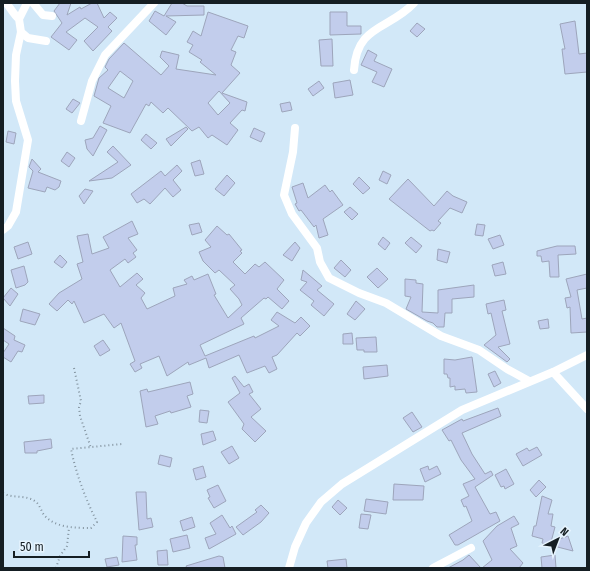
<svg xmlns="http://www.w3.org/2000/svg" width="590" height="571" font-family="'Fira Sans Condensed',sans-serif">
<rect width="100%" height="100%" fill="#d2e8f8"/>
<!-- building -->
<path fill="#c2cdec" stroke="#9da5bb" fill-rule="evenodd" d="M60,3H71L67,15L80,7L81,9L92,3H97L104,18L110,12L117,18L108,27L112,31L93,51L84,41L98,27L85,18L66,32L77,40L69,50L51,37L62,23L54,11Z
M172,3H182L187,6H204V15L166,16L176,22L166,35L149,21L155,11L164,16Z
M208,12L248,26L244,38L238,36L231,50L236,52L231,65L240,73L222,93L247,102L245,111L242,110L230,123L238,130L227,145L212,135L208,138L199,127L192,131L168,108L163,113L151,102L149,106L146,104L130,133L103,123L111,106L94,96L99,78L108,70L105,67L109,59L124,43L161,75L169,66L160,57L162,51L179,55L176,69L216,75L200,62L202,60L189,52L193,45L187,42L193,31L201,36ZM120,71L133,81L124,98L108,88ZM219,91L230,103L218,115L208,103Z
M330,12H347V26H361V34L330,35Z
M575,21L579,54L587,53V72L565,74L562,49H565L560,24Z
M417,23L425,29L417,37L410,31Z
M332,39L333,66H321L319,40Z
M368,50L377,55L374,61L392,69L384,87L372,82L377,72L361,65Z
M350,80L353,95L335,98L333,83Z
M319,81L324,88L313,96L308,89Z
M73,99L80,103L72,113L66,109Z
M290,102L292,110L282,112L280,104Z
M100,126L107,130L93,156L87,149L85,140L93,138Z
M186,127L188,129L171,146L166,139Z
M254,128L265,133L261,142L250,137Z
M8,131L16,133L14,144L6,142Z
M146,134L157,143L151,149L141,140Z
M113,146L131,165L112,178L89,181L118,162L107,152Z
M67,152L75,158L69,167L61,161Z
M32,159L41,169L38,172L61,181L59,187L55,190L47,187L45,192L28,188L33,171L29,167Z
M200,160L204,174L195,176L191,163Z
M177,165L182,171L173,180L181,190L173,197L165,188L150,204L144,199L137,203L131,194L161,171L165,176Z
M383,171L391,175L387,184L379,180Z
M227,175L235,183L224,196L215,189Z
M359,177L370,188L363,194L353,184Z
M408,179L434,206L447,191L453,196L467,202L462,213L450,208L438,221L441,223L434,231L432,230L430,231L389,199Z
M303,183L308,198L325,185L330,192L332,190L343,205L323,219L328,235L319,238L316,225L314,227L301,210L299,211L295,204L297,203L292,187Z
M85,189L93,191L84,204L79,196Z
M350,207L358,214L352,220L344,212Z
M132,221L138,234L128,238L137,250L133,253L136,257L128,263L125,259L110,270L120,287L137,273L143,279L136,285L145,293L141,298L147,309L175,296L173,288L187,284L184,280L192,276L194,280L208,274L216,294L214,295L228,318L242,305L239,299L230,289L235,285L219,270L215,273L203,261L199,252L211,247L205,240L217,226L227,235L229,234L242,250L240,251L242,253L233,262L245,274L255,264L259,267L265,262L284,280L277,289L289,301L282,309L268,297L266,299L264,298L241,318L244,324L200,345L205,356L254,336L255,338L279,326L271,320L277,312L295,323L301,317L310,326L300,336L297,333L277,355L272,357L277,369L269,373L265,366L247,373L239,355L209,368L206,358L189,365L188,362L167,376L159,356L140,364L142,368L135,372L130,364L135,361L121,323L114,328L104,314L84,323L74,301L72,304L68,300L57,311L49,304L59,293L82,279L77,264L83,262L77,236L88,234L92,254L109,248L103,237Z
M199,223L202,232L192,235L189,225Z
M477,224L485,225L483,236L475,235Z
M500,235L504,245L493,249L488,239Z
M383,237L390,243L385,250L378,244Z
M411,237L422,246L416,253L405,243Z
M28,242L32,254L18,259L14,247Z
M295,242L300,248L292,261L283,255Z
M557,246H575L576,254L558,255L559,277H550L549,261L542,262L541,256H537V251Z
M438,249L450,252L447,263L437,260Z
M60,255L67,262L62,268L54,262Z
M341,260L351,270L345,277L334,268Z
M503,262L506,274L495,276L492,265Z
M24,266L28,282L25,285L16,288L11,270Z
M377,268L388,279L378,288L367,277Z
M303,270L322,286L317,290L334,304L324,316L311,305L314,301L300,290L307,282L301,280Z
M587,274V288L577,290L582,319L587,318V332L571,333L570,307L567,308L565,298L571,297L566,279Z
M405,279L416,280V283L423,284L422,312L438,313V290L474,285V297L452,299V313H445L444,327H437L433,323L427,321L406,309L411,297L405,296Z
M11,288L18,294L10,306L3,298Z
M504,300L506,310L502,311L510,344L498,347L510,359L507,362L484,345L496,335L491,313L488,314L486,304Z
M356,301L365,309L355,320L347,314Z
M23,309L40,314L35,325L20,321Z
M548,319L549,328L540,329L538,321Z
M3,328L15,336L14,340L25,345L22,352L18,351L11,362L3,357V353L9,344L3,340Z
M352,333L353,344H343V334Z
M376,337L377,352H364V350H357L356,338Z
M103,340L110,350L100,356L94,346Z
M472,357L477,392L466,393L465,389L455,390V386L450,387V378H448L447,374H444V359L455,360Z
M387,365L388,376L364,379L363,367Z
M495,371L501,383L494,387L488,374Z
M235,376L244,387L249,384L253,392L249,394L261,409L251,417L266,431L255,442L242,429L244,424L228,402L240,393L232,378Z
M190,382L193,394L187,396L191,407L171,413L170,411L155,416L158,424L146,427L140,391L147,389L148,392Z
M44,395V403L29,404L28,396Z
M498,408L501,416L462,433L472,454L485,474L491,471L493,475L475,487L490,514L496,512L500,521L458,545H455L449,535L472,521L466,506L464,507L461,500L469,496L463,484L475,479L461,460L451,440L449,441L442,430L462,419L463,421Z
M200,410L209,411L207,423L199,422Z
M412,412L422,427L413,432L403,418Z
M213,431L216,440L203,445L201,434Z
M51,439L52,448L37,451V453H25L24,442Z
M232,446L239,458L229,464L221,452Z
M537,447L542,455L523,466L516,454L527,448L529,451Z
M160,455L172,458L170,467L158,464Z
M203,466L206,477L196,480L193,469Z
M428,466L429,470L437,466L441,474L425,482L420,469Z
M506,469L514,484L505,489L504,486L501,487L495,475Z
M539,480L546,487L536,497L530,490Z
M394,484L424,486L423,500H393Z
M218,485L226,501L214,508L208,498L210,497L207,490Z
M136,492H146L147,519L151,518L153,527L139,530Z
M542,496L552,500L548,514H553L551,526L555,527L551,542L568,536L573,551L542,543L543,539L532,536L534,526H536Z
M366,499L388,502L386,514L364,511Z
M338,500L347,508L340,515L332,507Z
M261,505L269,513L261,522L243,535L236,527L257,512L255,510Z
M361,514L371,515L368,529L359,528Z
M222,515L230,528L232,526L236,534L209,549L205,538L216,534L210,523Z
M514,516L519,524L511,528L517,546L510,549L523,563L519,568H482L492,560L483,541L497,526Z
M192,517L195,527L183,531L180,521Z
M187,535L190,548L173,552L170,539Z
M123,536L137,537V545H135L137,560L122,562Z
M167,550L168,565H158L157,551Z
M469,555L481,568H448L463,560Z
M555,555L556,568H542L541,557Z
M219,556L223,557L225,568H187L186,566Z
M117,557L119,565L107,567L105,559Z
M346,559L347,568H328L327,561Z"/>
<g fill="none" stroke-linecap="round" stroke-linejoin="round">
<!-- path -->
<path stroke="#83939f" stroke-width="2" stroke-dasharray="1 3" stroke-linecap="butt" d="M74,368L81,401L79,407L80,416L91,448
M3,493C13,499 26,494 36,502C40,505 41,511 44,515C55,528 76,528 91,528L97,522C86,500 76,474 71,449L122,444
M56,568L60,556L67,546L69,528"/>
<!-- street -->
<path stroke="#fff" stroke-width="8" d="M6,3C11,8 13,14 19,19
M33,3L43,15L52,16
M21,32L28,38L46,41
M354,70C357,24 389,30 414,3
M81,121L92,81L105,55L154,3
M295,128L293,152L284,195L292,214L317,248L320,262L329,278L359,293L386,303L441,336L479,350L507,369L529,381
M3,230L8,226L16,212L28,140L16,101L15,81L16,55L21,32L19,19L27,3
M553,372L587,409
M289,568L295,547L306,523L321,502L342,484L462,410L553,372L587,355
M433,568L471,548"/>
</g>
<!-- border -->
<rect width="590" height="571" fill="none" stroke="#151e23" stroke-width="8"/>
<!-- north arrow -->
<g transform="translate(558 539) rotate(42)" stroke="#e7f4fe" stroke-width="3" paint-order="stroke">
<path d="M0-3L7 15L0 10L-7 15Z" fill="#151e23"/>
<text y="-6" font-size="11" font-weight="bold" text-anchor="middle" fill="#151e23">N</text>
</g>
<!-- scale -->
<path d="M14 551v6h75v-6" fill="none" stroke="#151e23" stroke-width="2"/>
<text x="20" y="551" font-size="12" fill="#151e23" stroke="#e7f4fe" stroke-width="3" paint-order="stroke">50 m</text>
</svg>
